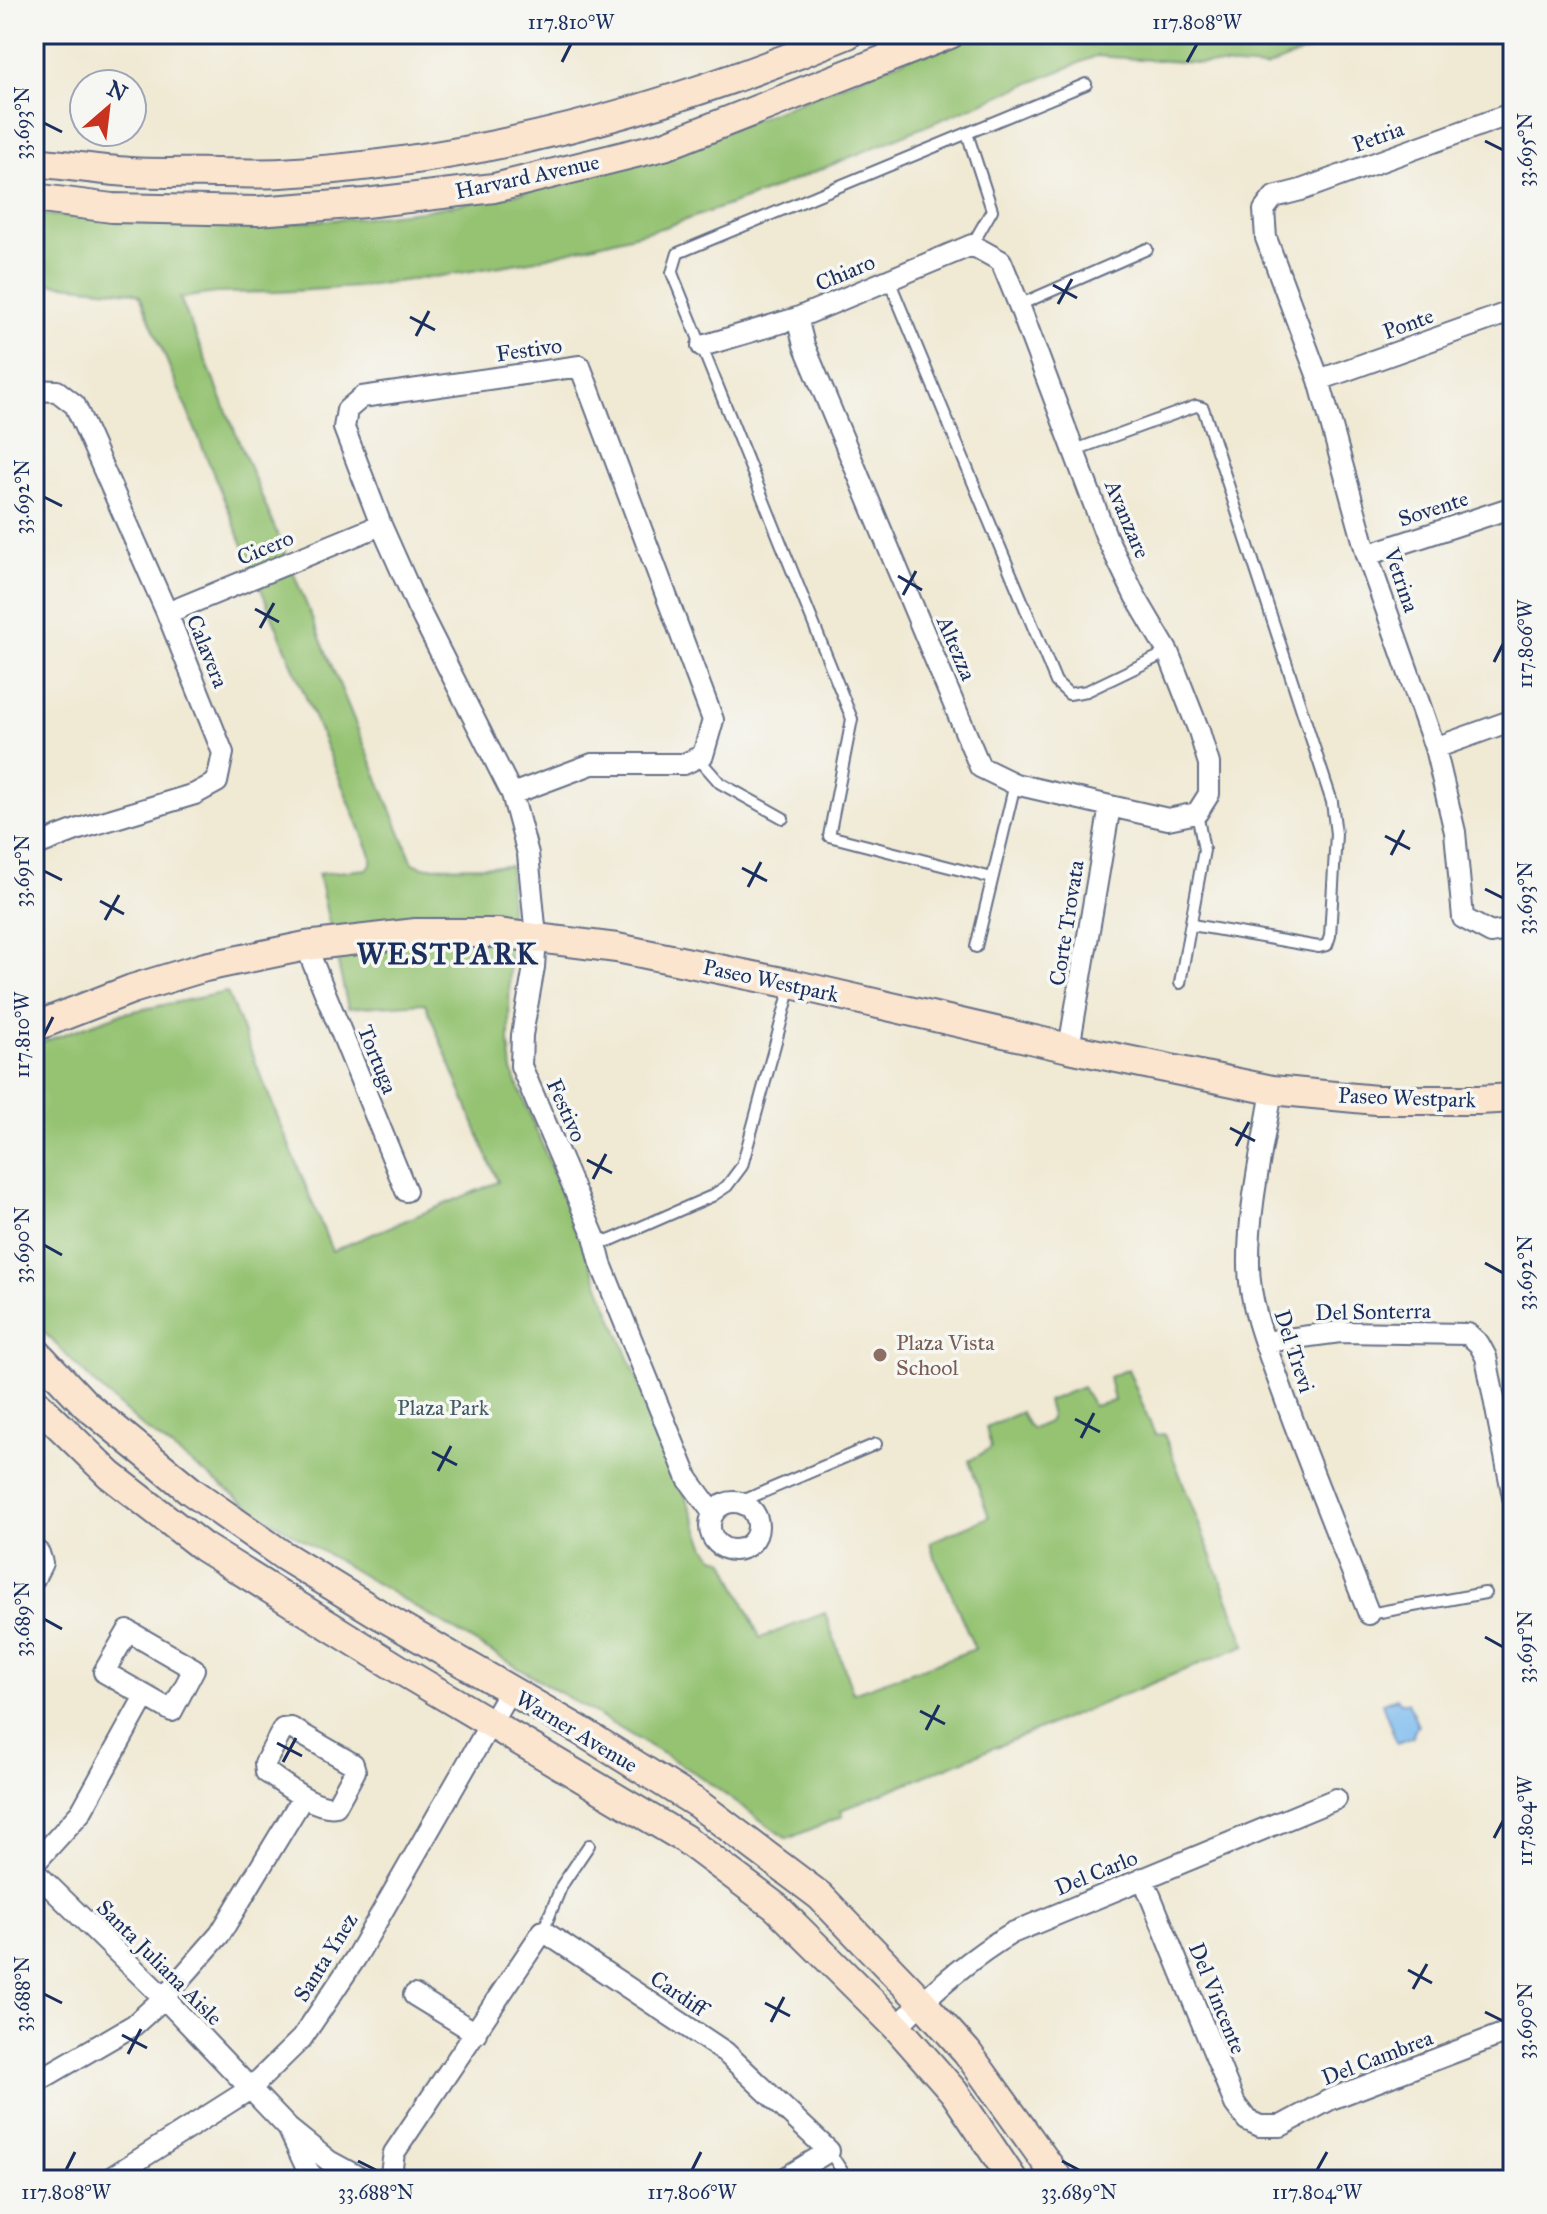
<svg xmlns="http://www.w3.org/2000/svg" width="1547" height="2214" font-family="'IM FELL Great Primer',serif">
<rect width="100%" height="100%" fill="#f6f6f2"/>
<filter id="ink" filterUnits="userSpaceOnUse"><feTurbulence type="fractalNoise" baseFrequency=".0125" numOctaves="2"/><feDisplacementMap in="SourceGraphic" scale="16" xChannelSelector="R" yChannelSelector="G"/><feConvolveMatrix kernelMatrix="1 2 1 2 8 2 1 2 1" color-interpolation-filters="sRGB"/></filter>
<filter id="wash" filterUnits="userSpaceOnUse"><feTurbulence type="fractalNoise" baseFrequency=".006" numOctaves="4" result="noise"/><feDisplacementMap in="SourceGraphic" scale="32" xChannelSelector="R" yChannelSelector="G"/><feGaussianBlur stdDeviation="1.8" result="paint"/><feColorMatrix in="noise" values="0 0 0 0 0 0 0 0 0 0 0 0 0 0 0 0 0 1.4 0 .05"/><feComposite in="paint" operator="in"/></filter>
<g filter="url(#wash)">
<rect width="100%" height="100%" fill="#f0e9d3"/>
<!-- green -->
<path fill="#95c372" stroke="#587968" stroke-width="2" d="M968,34H1348L1265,68L1096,56L763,193L665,227L536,260L448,275L357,287L277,292L216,293L180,298L413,863L423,867L510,866L509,1042L512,1071L706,1547L713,1556L725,1561L760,1638L825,1613L853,1693L975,1649L943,1574L934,1557L930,1542L989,1517L969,1461L991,1448L986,1427L1021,1412L1027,1424L1032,1429L1048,1422L1051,1416L1047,1401L1082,1387L1093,1406L1114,1401L1109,1377L1128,1369L1155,1435L1164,1434L1246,1645L841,1810L843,1816L787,1839L695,1773L261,1515L144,1428L93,1382L34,1322V1045L120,1014L227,992L332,1251L498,1182L425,1003L348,1008L318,874L367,869L371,864V855L140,296L132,292L34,282V214L175,224H273L358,218L421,211L517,194L689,146Z"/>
<!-- water -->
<path fill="#79baee" stroke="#4a74a6" stroke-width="2" d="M1397,1698L1401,1702H1408L1418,1726L1414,1731L1413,1737L1397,1743L1382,1703Z"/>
</g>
<g filter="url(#ink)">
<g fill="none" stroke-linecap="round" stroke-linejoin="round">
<!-- lane casing -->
<g stroke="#667087" stroke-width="14">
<path id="lane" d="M967,133L992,210L972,245
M889,280L1056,682L1069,694L1087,691L1168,652
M1019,305L1147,249
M1075,450L1196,406L1203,408L1332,802L1336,834L1330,936L1327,945L1319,947L1192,925
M698,758L720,783L783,818
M992,878L829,836L852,719L672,273L678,253L1086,84
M976,947L1015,784
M1180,983L1204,850L1197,813
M594,1236L609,1241L712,1196L727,1186L742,1166L791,986
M740,1502L876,1444
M1369,1614L1485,1593
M543,1931L562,1885L589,1845
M829,2151L848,2180"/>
</g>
<!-- street casing -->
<g stroke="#667087" stroke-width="24">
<path id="street" d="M1513,113L1301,190L1274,197L1264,210L1266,238L1319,380L1367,555L1435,748L1455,832L1463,918L1491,933L1513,929
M702,346L797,318L972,245L1001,261L1019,305L1106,536L1135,596L1168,652L1199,731L1209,764V794L1197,813L1168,819L1110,806L1015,784L980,767L804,345L797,318
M1319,380L1513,311
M34,390L57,391L75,405L167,613L223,753L217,782L195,794L79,829L34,846
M1367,555L1513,507
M167,613L381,525
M1435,748L1513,720
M512,794L592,764H684L703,755L713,720L580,366L362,397L347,410L344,428L381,525L417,606L512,794L528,854L536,937L534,967L522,1035L521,1066L594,1236L601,1264L688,1479L713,1513
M306,946L406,1191
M1069,1048L1110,806
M1272,1090C1263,1147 1248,1207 1249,1265C1249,1308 1269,1353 1283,1393C1310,1468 1340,1541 1369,1614
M1265,1342L1340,1332L1468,1334L1479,1344L1486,1357L1513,1497
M710 1526a24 24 0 1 1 48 0a24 24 0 1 1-48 0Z
M34,1549L39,1553L42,1563L34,1579
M128,1631L194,1669L172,1711L104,1672Z
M291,1728L353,1764L355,1771L336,1806C315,1810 283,1783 266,1772L265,1763L283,1729Z
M34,1864L81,1812L145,1696
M34,1871L164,1998L288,2128
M1143,1878L1235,2104L1247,2120L1260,2126H1281L1331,2099L1513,2030
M414,1995L476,2033
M897,2027C932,1991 968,1959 1012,1933L1336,1799
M34,2083L134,2025L164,1998L220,1934L303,1797
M107,2180L250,2089L302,2038L355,1959L509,1691
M315,2180L307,2169L288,2128L329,2161L364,2180
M390,2180L394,2153L543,1931L725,2052L829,2151L782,2180"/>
</g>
<!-- secondary casing -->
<g stroke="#667087" stroke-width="32">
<path id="secondary" d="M34,162C66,165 98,170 130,172C160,174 191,172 221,173C241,173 261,174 281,173C476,162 669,109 848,34
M34,198L112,208L257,211L365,203L494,188L664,146L950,34
M34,1027L132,989L205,967L306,946L416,933H497L617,948L656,956L792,984L1069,1048L1272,1090L1376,1100H1479L1513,1098
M34,1350L86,1405L191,1491L284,1556L382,1616L581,1731L698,1804L820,1896L922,2002L967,2052L1059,2180
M34,1401L110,1475L203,1547L399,1669L685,1839L776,1907L897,2027L954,2092L1013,2180"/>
</g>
<!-- lane -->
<use href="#lane" stroke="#fff" stroke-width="10"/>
<!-- street -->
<use href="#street" stroke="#fff" stroke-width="20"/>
<!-- secondary -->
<use href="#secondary" stroke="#fbe5cf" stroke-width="28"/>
</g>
</g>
<!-- ticks -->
<path fill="none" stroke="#1b2f5e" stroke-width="3" d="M562,62L571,44M1187,62L1197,44M44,123L62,132M1485,141L1503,150M1053,285L1077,298M1058,304L1072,279M410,317L435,330M416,336L429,311M44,497L62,506M898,576L922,590M903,595L916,571M255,609L279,622M260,628L274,603M1494,662L1503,644M1385,836L1410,849M1391,855L1404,830M742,868L767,881M44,871L62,880M748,887L761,862M1485,889L1503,898M100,901L124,914M105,920L119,895M44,1035L53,1017M1230,1128L1255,1141M1236,1146L1249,1122M587,1160L612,1173M593,1179L606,1154M44,1245L62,1255M1485,1263L1503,1273M1075,1419L1100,1432M1081,1438L1094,1413M432,1452L457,1465M438,1471L451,1446M44,1619L62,1629M1485,1637L1503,1647M920,1711L945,1724M926,1730L939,1705M277,1743L302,1756M283,1762L296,1738M1494,1838L1503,1821M1408,1970L1432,1983M1413,1989L1427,1964M44,1994L62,2003M765,2003L790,2016M1485,2012L1503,2021M771,2022L784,1997M122,2035L147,2048M128,2054L141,2029M358,2161L376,2170M1062,2161L1079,2170M66,2170L75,2152M692,2170L701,2152M1317,2170L1327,2152"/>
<!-- markers -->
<circle fill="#8d6e63" stroke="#f6f6f2" stroke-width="3" cx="880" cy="1355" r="8"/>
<g text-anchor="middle" stroke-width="7" stroke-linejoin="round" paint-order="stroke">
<!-- street labels -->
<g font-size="22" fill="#1b2f5e" stroke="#f6f6f2">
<text transform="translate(1378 136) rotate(-20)" y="8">Petria</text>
<text transform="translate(527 176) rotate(-12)" y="8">Harvard Avenue</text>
<text transform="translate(845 272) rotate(-23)" y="8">Chiaro</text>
<text transform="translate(1408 323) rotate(-20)" y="8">Ponte</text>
<text transform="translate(529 349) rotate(-8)" y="8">Festivo</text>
<text transform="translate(1433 508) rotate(-18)" y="8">Sovente</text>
<text transform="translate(1128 519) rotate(67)" y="8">Avanzare</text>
<text transform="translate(265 547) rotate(-22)" y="8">Cicero</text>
<text transform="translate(1402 580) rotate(71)" y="8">Vetrina</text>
<text transform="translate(957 648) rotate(67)" y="8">Altezza</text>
<text transform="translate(208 651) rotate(68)" y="8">Calavera</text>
<text transform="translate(1066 923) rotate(-81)" y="8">Corte Trovata</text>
<text transform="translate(771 980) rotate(12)" y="8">Paseo Westpark</text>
<text transform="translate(378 1059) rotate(68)" y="8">Tortuga</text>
<text transform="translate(1407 1097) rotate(2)" y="8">Paseo Westpark</text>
<text transform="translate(567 1110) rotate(66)" y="8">Festivo</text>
<text transform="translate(1373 1311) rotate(-1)" y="8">Del Sonterra</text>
<text transform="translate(1295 1351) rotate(72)" y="8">Del Trevi</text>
<text transform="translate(577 1731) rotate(31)" y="8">Warner Avenue</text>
<text transform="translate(1096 1872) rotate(-22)" y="8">Del Carlo</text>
<text transform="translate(325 1957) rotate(-58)" y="8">Santa Ynez</text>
<text transform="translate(160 1962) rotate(45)" y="8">Santa Juliana Aisle</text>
<text transform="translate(679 1993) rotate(34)" y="8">Cardiff</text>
<text transform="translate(1218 1998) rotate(68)" y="8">Del Vincente</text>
<text transform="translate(1377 2057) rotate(-21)" y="8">Del Cambrea</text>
</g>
<!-- education labels -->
<g font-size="22" fill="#785e54" stroke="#f6f6f2" text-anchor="start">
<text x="896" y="1350">Plaza Vista<tspan x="896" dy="25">School</tspan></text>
</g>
<!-- park labels -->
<g font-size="22" fill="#405b64" stroke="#f6f6f2">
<text x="443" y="1415">Plaza Park</text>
</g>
<!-- district labels -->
<g font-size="30" font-weight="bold" letter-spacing="2" fill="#1b2f5e" stroke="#f6f6f2">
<text x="448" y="964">WESTPARK</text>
</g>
</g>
<!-- margin -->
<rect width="1547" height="2214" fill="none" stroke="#f6f6f2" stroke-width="88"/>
<!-- north arrow -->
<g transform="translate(108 108) rotate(28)"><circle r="38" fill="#f6f6f2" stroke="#9ea6b7" stroke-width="2"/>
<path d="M0-6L14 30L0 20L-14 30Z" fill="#c8321e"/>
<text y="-12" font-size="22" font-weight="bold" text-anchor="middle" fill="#1b2f5e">N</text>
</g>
<rect x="44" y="44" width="1459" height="2126" fill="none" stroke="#1b2f5e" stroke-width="3"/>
<g font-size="20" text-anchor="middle" fill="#1b2f5e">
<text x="571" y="29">117.810°W</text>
<text x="1197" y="29">117.808°W</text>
<text transform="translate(22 123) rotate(-90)" y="7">33.693°N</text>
<text transform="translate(1525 150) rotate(-90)" y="7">33.695°N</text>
<text transform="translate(22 497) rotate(-90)" y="7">33.692°N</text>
<text transform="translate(1525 644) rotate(-90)" y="7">117.806°W</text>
<text transform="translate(22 871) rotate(-90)" y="7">33.691°N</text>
<text transform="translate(1525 898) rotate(-90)" y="7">33.693°N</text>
<text transform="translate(22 1035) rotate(-90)" y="7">117.810°W</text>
<text transform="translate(22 1245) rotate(-90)" y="7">33.690°N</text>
<text transform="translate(1525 1273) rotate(-90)" y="7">33.692°N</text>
<text transform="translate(22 1619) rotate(-90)" y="7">33.689°N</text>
<text transform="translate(1525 1647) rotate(-90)" y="7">33.691°N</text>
<text transform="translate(1525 1821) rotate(-90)" y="7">117.804°W</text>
<text transform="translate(22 1994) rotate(-90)" y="7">33.688°N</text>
<text transform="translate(1525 2021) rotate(-90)" y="7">33.690°N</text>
<text x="66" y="2199">117.808°W</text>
<text x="376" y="2199">33.688°N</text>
<text x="692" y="2199">117.806°W</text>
<text x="1079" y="2199">33.689°N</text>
<text x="1317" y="2199">117.804°W</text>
</g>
</svg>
